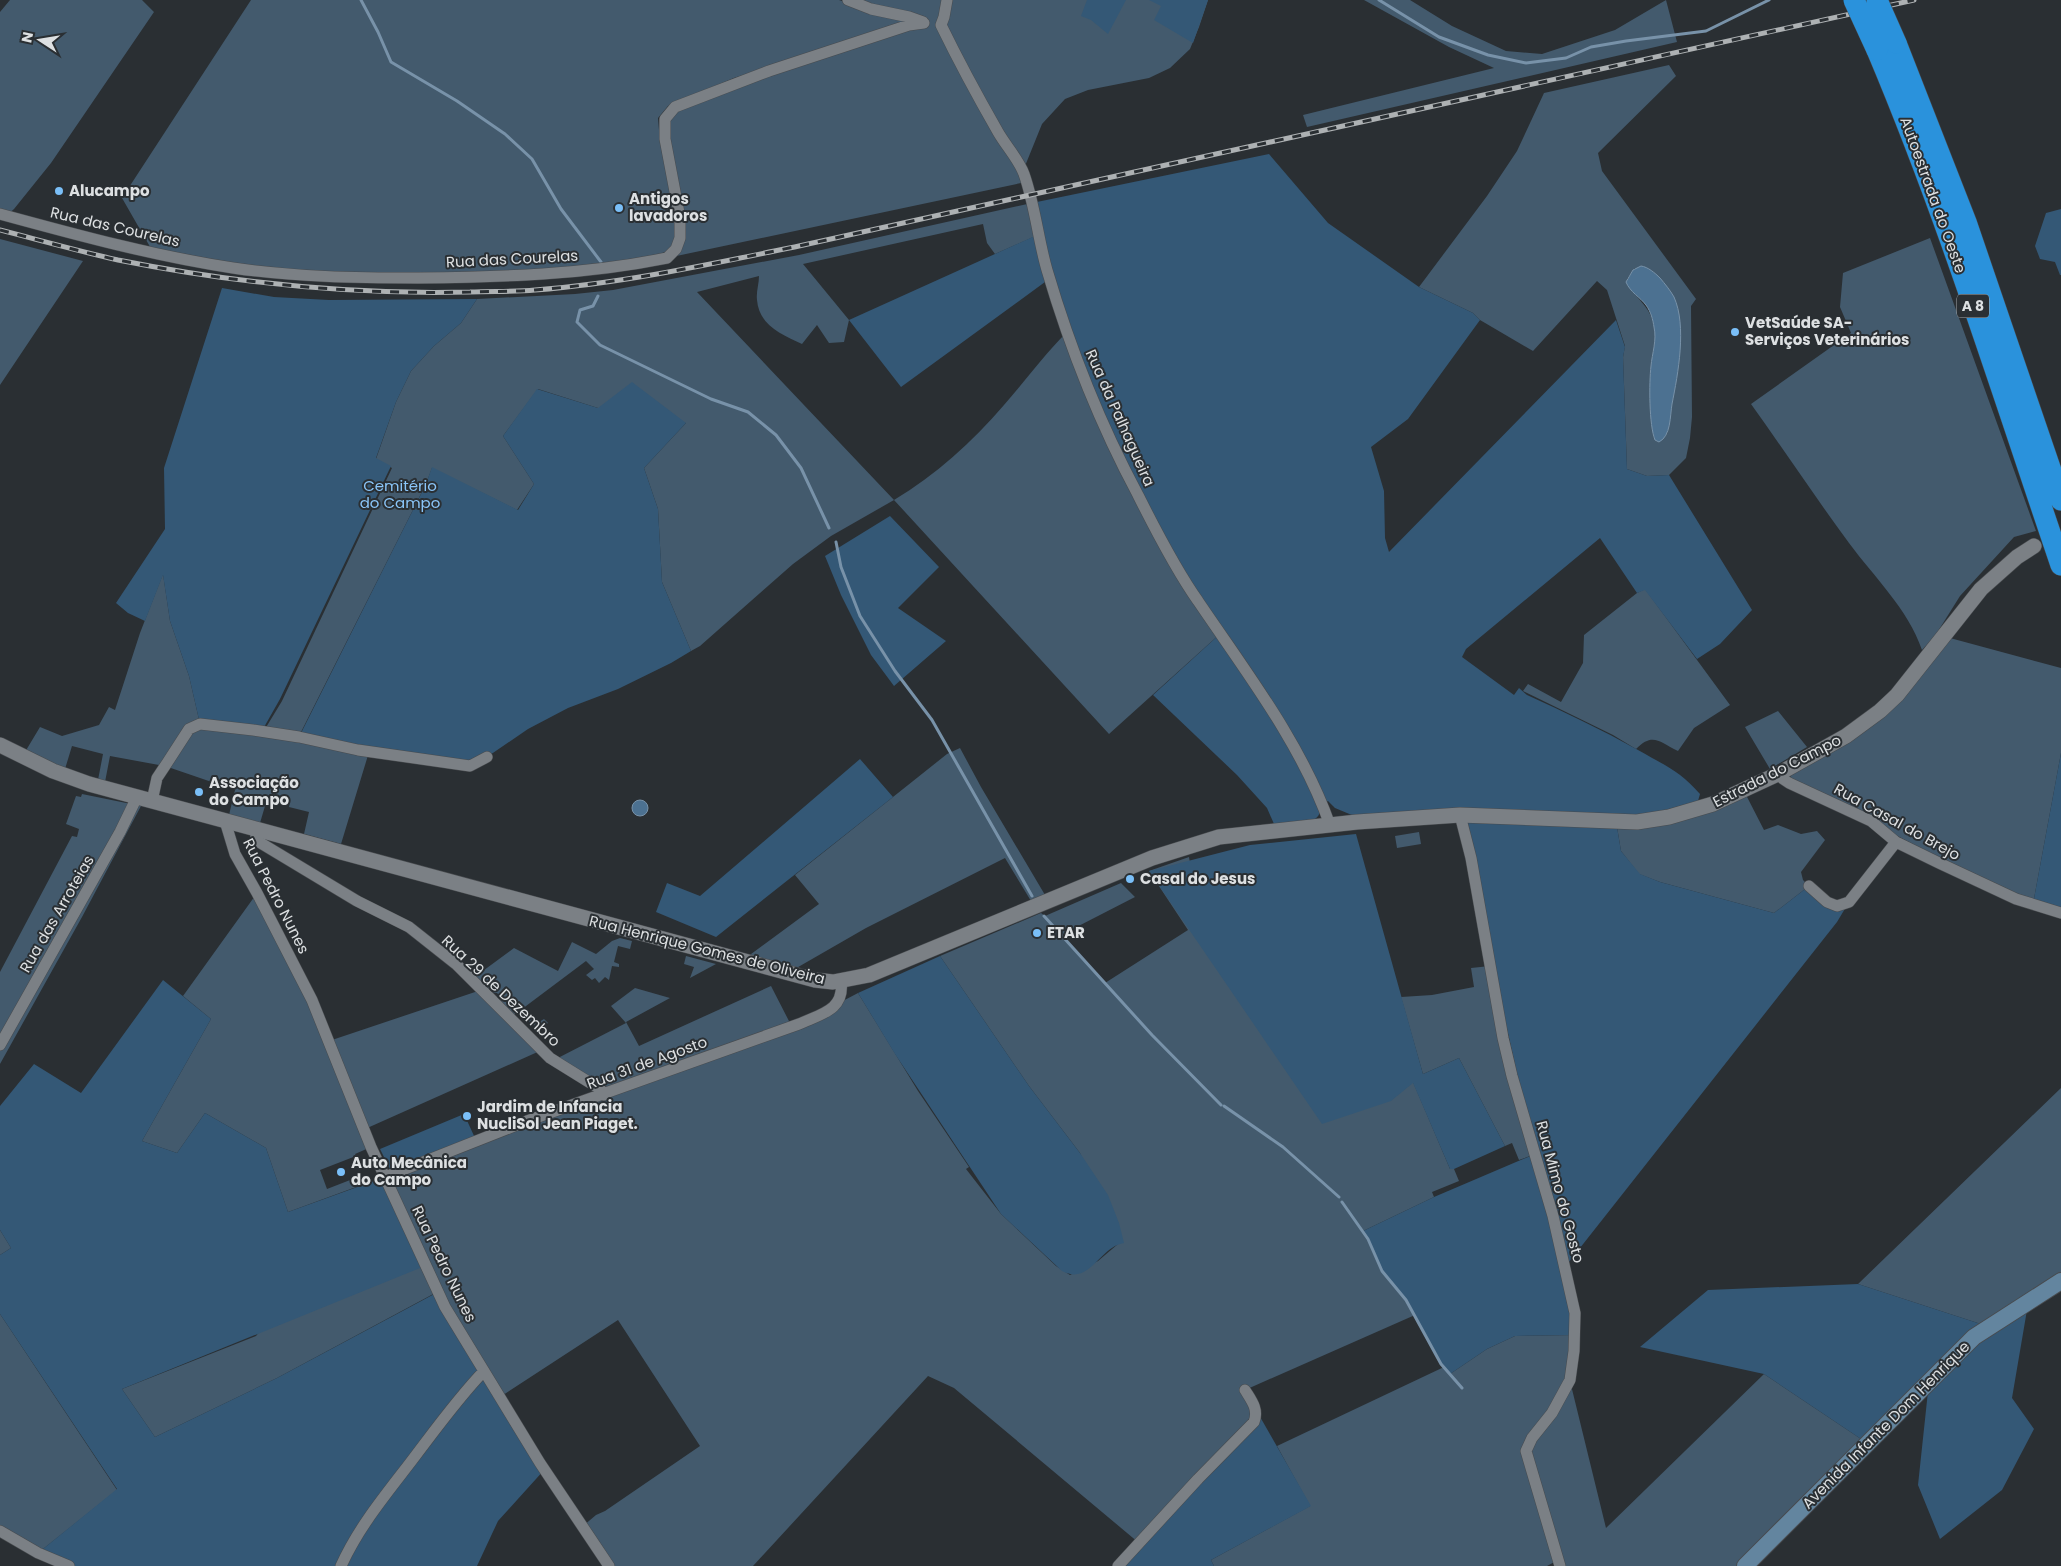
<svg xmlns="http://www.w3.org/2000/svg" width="2061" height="1566" font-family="Poppins,sans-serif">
<rect width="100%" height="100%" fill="#2a2f33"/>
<!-- green -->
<path fill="#435a6d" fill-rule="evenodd" d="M10,0H142L154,12L51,163L14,209L6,216L0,214V12Z
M251,0H839L909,22L734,78L668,106L658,118L660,142L677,229L675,242L667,251L656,256L608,267L344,278L153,252L122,198Z
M848,0H1208L1199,27L1190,49L1170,68L1149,78L1088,90L1065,99L1042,124L1023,171L1026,182L667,258L680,238L665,139L675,107L923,23Z
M1364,0H1410L1452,26L1506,51L1542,54L1615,30L1666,0L1677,42L1307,127L1303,115L1494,68L1449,47Z
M1669,65L1676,76L1598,153L1602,171L1696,299L1691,306L1692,417L1690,438L1686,458L1669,475L1647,476L1627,469L1623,357L1625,346L1607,290L1597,281L1533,351L1480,320L1473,313L1419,287L1487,196L1517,151L1544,93ZM1635,268L1680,350L1667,434L1654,438C1650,416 1649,390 1651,368C1652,355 1656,342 1655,329C1651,304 1633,299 1627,279Z
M1032,203L1038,235L995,254L987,243L983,224L803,264L849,320L844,342L829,343L817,325L802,344C781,334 759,325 757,300C756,292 759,284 759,276L697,292L894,500C936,475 972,442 1004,405C1025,381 1044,355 1067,332L1221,633L1109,734L894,500L831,536L793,564L700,646L691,651L662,582L658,509L644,468L686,423L598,408L538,389L503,436L534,484L517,510L432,468L426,484L300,734L265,729L282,701L392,468L376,459L396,402L411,371L434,346L461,323L477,299L575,294L613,290L799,255Z
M1930,238L2036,531L2014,537L1960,596L1935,636L1922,650C1908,609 1874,577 1849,543C1815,497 1784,450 1751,404L1851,333L1840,307L1843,273Z
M0,239L83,261L0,385Z
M163,574L170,621L189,676L200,724L369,752L341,844L304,834L309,812L289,807L290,802L268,796L260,823L229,815L235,790L165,766L166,763L159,765L110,756L105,782L98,780L103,754L72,746L65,769L25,752L40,727L62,736L99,725L109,707L115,710L140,633Z
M1645,589L1730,705L1694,728L1678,751C1659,742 1653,732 1636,749L1613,735L1523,691L1528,684L1561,702L1583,663L1584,635L1637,593Z
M1950,638L2061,668V753L2033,904L2016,899L1809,789L1791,778L1790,775L1874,724Z
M1778,711L1807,747L1770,769L1745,727Z
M960,748L981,787L1045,895L1031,901L1005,858L866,928L793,970L747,957L819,904L795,875L947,754Z
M1745,793L1764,830L1778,825L1801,834L1817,831L1825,840L1801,872L1803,880L1809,886L1774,913L1660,882L1639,874L1621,851L1617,827Z
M82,794L141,806L82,917L0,1064V972L72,836L77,837L79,829L66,824L76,796L81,797Z
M1419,832L1421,844L1397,848L1395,836Z
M1189,857L1190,863L1390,1101L1413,1082L1450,1169H1454L1459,1181L1432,1192L1434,1197L1363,1231L1369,1239L1382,1271L1406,1300L1415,1315L1245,1390L1256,1416L1139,1543L954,1388L928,1376L753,1566H609L583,1526L596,1515L605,1511L700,1446L618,1320L500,1397L437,1292L277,1378L155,1437L122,1389L256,1336L385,1177L603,1095L554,1060L626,1023L611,1006L635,988L670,998L626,1022L639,1046L771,986L790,1023L799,1024L858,993L918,1091L969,1167L966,1169L1001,1214L1056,1266L1070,1275L1098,1261L1118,1244L1080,1153L1029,1086L940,956L1041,913L1045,916L1121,883L1135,897L1061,935L1105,983L1188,930L1149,871Z
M257,893L329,1041L481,990L542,1050L365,1129L371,1147L355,1154L356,1156L320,1170L327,1189L363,1175L367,1183L288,1212L266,1148L205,1113L177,1153L142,1141L211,1019L183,996Z
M620,938L632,941L630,949L618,946L614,962L619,964V967L612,966L609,980L605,977L599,983L595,978L592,980L586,975L594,969L586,961L514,1015L500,1000V996L497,993H494L476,976L514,948L558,971L572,942L596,954L612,941Z
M686,956L716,964L690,978L694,967L684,964Z
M1490,966L1535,1154L1519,1160L1512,1143L1505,1146L1459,1058L1423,1074L1401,997L1432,995L1474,987L1471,968Z
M529,1013L536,1024L544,1019L548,1023L538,1029L524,1017Z
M2061,1088V1281L1990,1327L1858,1284Z
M0,1230L11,1248L0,1255Z
M0,1314L117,1490L38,1553L0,1531Z
M1574,1335L1570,1381L1606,1528L1764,1374L1867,1443L1744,1566H1560L1558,1560L1547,1566H1214L1211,1560L1310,1506L1277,1446L1444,1367L1450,1374L1487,1349L1515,1336Z"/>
<!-- forest -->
<path fill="#345876" d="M1087,0H1126L1108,34L1091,20L1081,16Z
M1149,0H1208L1193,43L1154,20L1161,6Z
M1269,154L1328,223L1419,287L1473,313L1480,320L1408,419L1371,447L1384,491L1385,538L1389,552L1616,320L1625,347L1623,357L1627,469L1647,476L1669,475L1752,610L1720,644L1697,659L1645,590L1637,593L1600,538L1466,649L1462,657L1514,695L1519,688L1527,695C1565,712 1602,730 1638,750C1664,765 1680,771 1700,794L1698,801L1651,814L1359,818L1335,808L1328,801L1320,805C1321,813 1319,817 1312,821L1274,824L1267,808L1237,775L1153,695L1221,633L1137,494L1045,282L901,387L849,320L1037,235L1032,203Z
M2061,209V275H2060L2055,262L2040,259L2035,246L2046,213Z
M222,288L274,297L329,300L477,299L461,323L434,346L411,371L396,402L376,458L391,466L280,699L263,729L200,724L189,676L170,621L163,575L145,621L128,613L116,603L165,529L164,468Z
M632,382L686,423L644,468L658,509L662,582L691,651L671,663L618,689L568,708L528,729L487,757L470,766L299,737L426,484L432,467L518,510L534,484L503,436L537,389L598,408Z
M890,516L939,567L898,608L946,641L894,686L871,655L841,595L825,556Z
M2061,753V913L2033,904Z
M860,759L893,797L716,937L656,912L667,883L700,896Z
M1460,819L1617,827L1621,851L1640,874L1660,882L1774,913L1809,886L1827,902H1849L1837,922L1565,1267L1574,1335L1515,1336L1487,1349L1450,1374L1441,1364L1406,1300L1382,1271L1369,1239L1363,1231L1434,1197L1535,1154Z
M1356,834L1423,1074L1459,1058L1505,1146L1454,1169H1450L1413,1083L1391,1101L1322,1124L1149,871L1250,845Z
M940,956L1029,1086L1080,1153L1108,1195L1119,1223L1124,1243C1099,1247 1090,1286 1062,1271L1001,1214L895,1054L858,993Z
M163,980L211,1019L142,1141L177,1153L205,1113L266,1148L288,1212L385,1177L425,1266L122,1389L155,1437L277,1378L438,1292L545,1469L498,1521L477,1566H69L38,1553L117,1489L0,1314V1255L11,1248L0,1230V1106L34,1064L81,1093Z
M464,1114L475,1138L391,1171L380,1149Z
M1858,1284L1990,1327L2027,1310L2012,1398L2034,1429L2002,1490L1940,1539L1918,1485L1929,1382L1867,1443L1764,1374L1640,1347L1708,1290Z
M1255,1408L1311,1506L1211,1560L1214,1566H1118L1254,1422Z"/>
<!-- water -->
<path fill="#4c7191" stroke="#7892a9" d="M1641,266C1648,267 1655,273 1660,278C1665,284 1670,290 1674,297C1687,326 1678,374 1672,404C1670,416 1671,436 1659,442L1655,440C1649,425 1649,383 1651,366C1652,354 1657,340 1654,327C1653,320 1651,312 1646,305C1640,297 1630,292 1626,282L1633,270Z
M632 808a8 8 0 1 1 16 0a8 8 0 1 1-16 0Z"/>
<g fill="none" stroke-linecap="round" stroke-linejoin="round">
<!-- stream -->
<path stroke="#7892a9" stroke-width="3" d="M361,0L378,32L391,62L457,101L505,134L532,159L561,209L601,262
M1379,0L1439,37L1488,55L1526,63L1566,58L1591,47L1626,41L1706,31L1769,0
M598,296L593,306L580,310L577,322L600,345L711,399L748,412L776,435L801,468L829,528
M836,542L841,567L860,616L895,671L932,720L1032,896
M1044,916L1152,1035L1221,1105
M1224,1106L1283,1147L1339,1197
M1342,1202L1368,1239L1382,1271L1406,1300L1441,1364L1462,1388"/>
<!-- minor casing -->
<g stroke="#484b4f" stroke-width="12">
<path id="minor" d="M848,0L871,9L909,17L923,22
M947,0L944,17L941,25C959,62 978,97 998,132C1006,146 1019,160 1024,174C1035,205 1038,239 1047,270C1070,348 1100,424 1138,495C1155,529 1176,570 1198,601C1246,672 1301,743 1330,825
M0,214C77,235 154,256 233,268C294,277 356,278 418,278C502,277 583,275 667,258L676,249L680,238V218L665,139V119L675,107L769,71L909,25L924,23
M1780,773L1783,779L1789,783L1871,821L1896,842L1939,863L2016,899L2061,913
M152,801L157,778L167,763L189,729L200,724L253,730L299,737L358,750L470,766L487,757
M1460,815L1471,858L1503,1038L1512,1076L1553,1216L1575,1313L1574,1351L1570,1380L1552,1413L1532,1438L1526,1451L1560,1566
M225,821L235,854L257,893L312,1000L371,1147L445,1307L540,1463L609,1566
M256,829V837L259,842L357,901L409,927L457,965L550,1058L600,1089L604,1095
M1809,886L1827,902L1837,906L1849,902L1896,842
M0,1045L120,832L137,797
M385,1177L527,1121L799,1024C821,1014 845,1010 841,981
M0,1531L38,1553L69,1566
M341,1566C360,1524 389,1491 416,1455C438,1426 459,1397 484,1371
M1118,1566L1198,1479L1254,1422C1259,1409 1251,1400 1245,1390"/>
</g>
<!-- tertiary casing -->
<g stroke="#484b4f" stroke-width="16">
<path id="tertiary" d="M0,745L53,771L89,784L815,980L833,982L869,975L1152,858L1219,837L1357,822L1460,815L1637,822L1669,817L1713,804L1780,773L1846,736L1880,711L1897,695L1981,589L2017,557L2034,546"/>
</g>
<!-- secondary casing -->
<g stroke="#484b4f" stroke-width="18">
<path id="secondary" d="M1745,1566L1974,1337L2061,1281"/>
</g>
<!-- motorway casing -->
<g stroke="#484b4f" stroke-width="22">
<path id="motorway" d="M1896,43L1966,222L2061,500
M1877,50C1948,218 2002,392 2061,565"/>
</g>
<!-- minor -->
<use href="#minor" stroke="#7b8085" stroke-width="11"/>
<!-- tertiary -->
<use href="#tertiary" stroke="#7b8085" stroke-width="15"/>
<!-- secondary -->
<use href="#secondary" stroke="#63859f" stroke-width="16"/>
<!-- motorway -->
<use href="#motorway" stroke="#2a92dc" stroke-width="21"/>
<!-- rail casing -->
<g stroke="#adb1b3" stroke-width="5">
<path id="rail" d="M0,230C39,240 78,251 118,260C234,283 352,295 470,292C491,291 513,292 535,290C624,283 711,264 799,246L1914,0"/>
</g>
<!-- rail -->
<use href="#rail" stroke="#2a2f33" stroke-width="3" stroke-dasharray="9" stroke-linecap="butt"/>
<!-- motorway-bridge casing -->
<g stroke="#484b4f" stroke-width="22" stroke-linecap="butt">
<path id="motorway-bridge" d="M1854,0L1877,50
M1877,0L1896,43"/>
</g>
<!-- motorway-bridge -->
<use href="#motorway-bridge" stroke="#2a92dc" stroke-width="21"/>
</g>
<!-- markers -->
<g fill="#7abff8" stroke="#2a2f33" stroke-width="2">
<circle cx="59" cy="191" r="5"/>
<circle cx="619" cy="208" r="5"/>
<circle cx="1735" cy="332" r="5"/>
<circle cx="199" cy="792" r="5"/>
<circle cx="1130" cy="879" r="5"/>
<circle cx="1037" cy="933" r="5"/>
<circle cx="467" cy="1116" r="5"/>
<circle cx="341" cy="1172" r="5"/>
</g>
<g text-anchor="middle" stroke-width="4" stroke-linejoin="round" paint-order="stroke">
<!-- shield labels -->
<rect fill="#2a2f33" stroke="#a7abae" stroke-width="1" x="1957" y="294.5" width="32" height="23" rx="4"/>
<g font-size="14" font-weight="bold" fill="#dde0e2">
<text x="1973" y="311">A 8</text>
</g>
<!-- poi labels -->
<g font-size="15" font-weight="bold" fill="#dde0e2" stroke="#2a2f33" text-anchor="start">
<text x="69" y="196">Alucampo</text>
<text x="629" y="204">Antigos<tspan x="629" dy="17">lavadoros</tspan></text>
<text x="1745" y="328">VetSaúde SA-<tspan x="1745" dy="17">Serviços Veterinários</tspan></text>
<text x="209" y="788">Associação<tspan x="209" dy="17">do Campo</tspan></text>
<text x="1140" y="884">Casal do Jesus</text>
<text x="1047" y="938">ETAR</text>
<text x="477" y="1112">Jardim de Infancia<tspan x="477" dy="17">NucliSol Jean Piaget.</tspan></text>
<text x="351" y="1168">Auto Mecânica<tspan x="351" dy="17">do Campo</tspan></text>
</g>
<!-- street labels -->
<g font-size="15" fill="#dde0e2" stroke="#2a2f33">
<text transform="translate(1933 195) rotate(70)" y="5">Autoestrada do Oeste</text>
<text transform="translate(115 227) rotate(13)" y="5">Rua das Courelas</text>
<text transform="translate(512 259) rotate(-3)" y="5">Rua das Courelas</text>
<text transform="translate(1120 418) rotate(66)" y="5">Rua da Palhagueira</text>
<text transform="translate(1777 771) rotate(-27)" y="5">Estrada do Campo</text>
<text transform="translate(1897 822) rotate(29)" y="5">Rua Casal do Brejo</text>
<text transform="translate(276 896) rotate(63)" y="5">Rua Pedro Nunes</text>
<text transform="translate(57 914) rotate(-60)" y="5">Rua das Arroteias</text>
<text transform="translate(707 950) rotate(14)" y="5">Rua Henrique Gomes de Oliveira</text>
<text transform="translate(501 991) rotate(43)" y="5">Rua 29 de Dezembro</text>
<text transform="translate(647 1063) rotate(-20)" y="5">Rua 31 de Agosto</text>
<text transform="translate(1560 1192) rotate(75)" y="5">Rua Mimo do Gosto</text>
<text transform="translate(444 1264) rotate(64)" y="5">Rua Pedro Nunes</text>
<text transform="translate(1886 1425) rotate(-45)" y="5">Avenida Infante Dom Henrique</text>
</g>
<!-- park labels -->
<g font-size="15" fill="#8ac5f8" stroke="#2a2f33">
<text x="400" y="491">Cemitério<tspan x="400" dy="17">do Campo</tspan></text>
</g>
</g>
<!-- north arrow -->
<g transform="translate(40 40) rotate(282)" stroke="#2a2f33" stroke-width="4" paint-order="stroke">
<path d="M0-4L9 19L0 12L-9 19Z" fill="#dde0e2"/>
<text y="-8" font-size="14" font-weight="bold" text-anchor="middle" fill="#dde0e2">N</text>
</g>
</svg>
